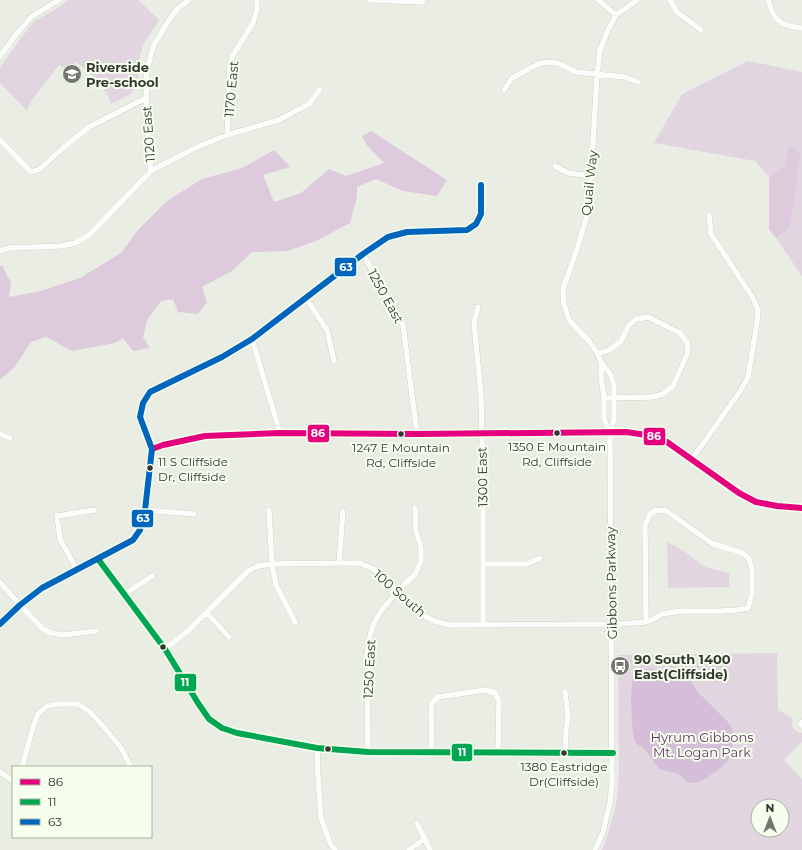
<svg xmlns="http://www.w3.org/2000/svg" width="802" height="850" font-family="Montserrat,sans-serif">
<rect width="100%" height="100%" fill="#e9ede4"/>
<!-- green -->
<path fill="#e1d5e0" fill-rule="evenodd" d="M68,0H138L159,20L143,45L138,63V84L131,94L111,104C107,91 103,87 91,78L92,75L76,62L70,70L59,65L32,100L27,111L0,83V67L33,22L56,9Z
M748,61L802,72V276L776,238L790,228L801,153L785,166L769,177L755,161L654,143L682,94Z
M667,542L682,550L701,564L708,568L729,573V587L668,588Z
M777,653L778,710L792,718C791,726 793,732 802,733V742L784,760L802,779V850H602L608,834L616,804L619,779L618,655ZM758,806H782V830H758Z"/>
<!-- forest -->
<path fill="#ddcbdd" d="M371,131L447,180L437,196L403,191L376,179L357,187V197L350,223L318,240L288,251L252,252L232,271L202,287L207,302L198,314L178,312L173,299L161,301L147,320L143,337L150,348L133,351L123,338L115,343L72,351L46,337L31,342L14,368L0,380V266L2,265L11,283L9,297L41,291L80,278L121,253L138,230L167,201L202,179L242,168L274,150L290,167L263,175L274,202L301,193L329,169L346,176L384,163L366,144L362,136Z
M789,145L801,153L790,228L776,238L769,229V177L785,166Z"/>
<!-- water -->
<path fill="#d5bed7" d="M641,669H671L682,672L688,677L697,691L729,723L733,731V740L731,751L728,760L722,767L712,774L703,780L696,783H692L688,782L679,774L659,769C654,763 651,755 644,749C641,746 637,745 635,741C631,731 629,680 635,672C636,672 640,669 641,669Z"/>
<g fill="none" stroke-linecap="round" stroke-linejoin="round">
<!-- minor casing -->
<g stroke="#bec2ba" stroke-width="6">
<path id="minor" d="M370,0L423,2
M598,0L616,15
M670,0L677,12L701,30
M768,0C770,5 771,11 774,15C780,25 791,27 802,28
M0,56L15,36L31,17L59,0
M504,90L512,78L538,64L549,62L560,64L576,72L625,77L638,82
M227,135L230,65L233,55L253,23L257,10V0
M0,140L31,172L40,169L63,148L89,127L146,98
M555,166L568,173L591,176
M151,171L149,153L146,98L147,69L154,45L169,20L178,8L189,0
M481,185V214L476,224L467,230L407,232L388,237L363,254L252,339L222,357L150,392L143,403L140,417L152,449L163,445L205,436L280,433L417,434L626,432L653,436L667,442L739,493L756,502L777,506L802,508
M0,251L9,248L61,246L75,243L89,235L151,171L193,149L227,135L279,120L309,104L320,89
M363,254L403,325L417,434
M306,298L327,330L334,361
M478,307L474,322L481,395L483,485V625
M252,339L280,433
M598,354L611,349L621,341L629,325L636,319L648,317L680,333L687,342L688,352L673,386L663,394L652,397L604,398
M602,364L601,375L604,398V419L610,433L614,419V386L611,375L602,364L598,354L589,341L569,320L564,304L563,289L576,252L586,219L591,176L597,75L600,50L608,30L616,15L637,0
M0,434L10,438
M692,459L741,390L748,377L757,323L758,310L753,298L711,234L709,215
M145,510L194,514
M269,510L272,564L276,585L295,622
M98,559L165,649L198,703L209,719L222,728L237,733L317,748L368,752L613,753
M339,563L343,511
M483,564H526L540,558
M77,570L60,539L57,516L94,510
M0,582L20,605L42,628L51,633L63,635L96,631
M125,594L152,576
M207,613L229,637
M165,649L187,632L248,571L258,566L272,564L339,563H360L375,570L387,580L397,592L421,614L434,621L450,625L621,624L646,622L654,619L662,614L681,611H721L736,610L748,608L752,594V568L749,559L743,553L713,544L665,510L654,511L649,515L645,526L646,622
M802,722L801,724L802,725
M317,748L318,777L321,818L330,843L335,850
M368,752L367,655L369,640L373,625L381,611L397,592L416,573L421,561V547L416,531L415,508
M432,753L431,710L432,703L438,697L485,690L495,693L499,701L498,753
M565,753L566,730L568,716L565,692
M22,767L34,724L38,714L47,706L59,704H78L91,713L102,725L121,748L131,767
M0,772L13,781
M417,823L430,850
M409,850L424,839
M595,850L603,832L610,802L612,784L610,433"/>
</g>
<!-- tertiary casing -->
<g stroke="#bec2ba" stroke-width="8">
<path id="tertiary" d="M0,624L20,605L42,588L133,540L140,530L145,510L152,449"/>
</g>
<!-- minor -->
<use href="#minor" stroke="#fcfcfb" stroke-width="5.5"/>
<!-- tertiary -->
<use href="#tertiary" stroke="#fcfcfb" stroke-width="7"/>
<!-- bus-1 casing -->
<g stroke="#f6ffed" stroke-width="9">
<path id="bus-1" d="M152,449L163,445L205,436L280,433L417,434L626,432L653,436L667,442L739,493L756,502L777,506L802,508"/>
</g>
<!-- bus-2 casing -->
<g stroke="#f6ffed" stroke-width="9">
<path id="bus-2" d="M98,559L165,649L198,703L209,719L222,728L237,733L317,748L368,752L613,753"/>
</g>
<!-- bus-3 casing -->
<g stroke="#f6ffed" stroke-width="9">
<path id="bus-3" d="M0,624L20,605L42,588L133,540L140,530L145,510L152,449L140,417L143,403L150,392L222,357L252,339L363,254L388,237L407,232L467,230L476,224L481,214V185"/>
</g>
<!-- bus-1 -->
<use href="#bus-1" stroke="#e5007d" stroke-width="6"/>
<!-- bus-2 -->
<use href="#bus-2" stroke="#00a651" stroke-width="6"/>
<!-- bus-3 -->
<use href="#bus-3" stroke="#0065bd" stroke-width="6"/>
</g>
<!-- icons -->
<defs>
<g id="school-disc" transform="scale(1)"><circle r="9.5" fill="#73776f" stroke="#f6ffed"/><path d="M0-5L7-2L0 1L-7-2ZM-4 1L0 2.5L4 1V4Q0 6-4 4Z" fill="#fff"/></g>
<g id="bus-disc" transform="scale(1)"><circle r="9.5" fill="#73776f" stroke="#f6ffed"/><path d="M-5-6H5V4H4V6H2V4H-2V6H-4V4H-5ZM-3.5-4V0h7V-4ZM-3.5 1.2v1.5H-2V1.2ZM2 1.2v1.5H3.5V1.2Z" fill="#fff"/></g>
</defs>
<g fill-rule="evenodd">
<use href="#school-disc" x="72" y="74"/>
<use href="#bus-disc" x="620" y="666"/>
</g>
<!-- markers -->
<g fill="#333730" stroke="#f6ffed" stroke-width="1.5">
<circle cx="557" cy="433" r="3.5"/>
<circle cx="401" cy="434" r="3.5"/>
<circle cx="150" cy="468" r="3.5"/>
<circle cx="163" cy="647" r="3.5"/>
<circle cx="328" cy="749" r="3.5"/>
<circle cx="564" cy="753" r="3.5"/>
</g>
<g text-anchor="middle" stroke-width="4" stroke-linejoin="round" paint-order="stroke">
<!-- bus labels -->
<g font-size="12" fill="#333730" stroke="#f6ffed">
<text x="557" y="451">1350 E Mountain<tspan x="557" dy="15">Rd, Cliffside</tspan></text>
<text x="401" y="452">1247 E Mountain<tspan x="401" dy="15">Rd, Cliffside</tspan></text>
<text x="158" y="466" text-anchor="start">11 S Cliffside<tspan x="158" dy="15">Dr, Cliffside</tspan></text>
<text x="564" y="771">1380 Eastridge<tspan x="564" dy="15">Dr(Cliffside)</tspan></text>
</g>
<!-- poi labels -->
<g font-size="13" font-weight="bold" fill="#333730" stroke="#f6ffed" text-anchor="start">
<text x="86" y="72">Riverside<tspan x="86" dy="15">Pre-school</tspan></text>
<text x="634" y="664">90 South 1400<tspan x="634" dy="15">East(Cliffside)</tspan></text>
</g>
<!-- street labels -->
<g font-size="13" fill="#333730" stroke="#f6ffed">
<text transform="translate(231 89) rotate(-85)" y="5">1170 East</text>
<text transform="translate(148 134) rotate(-94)" y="5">1120 East</text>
<text transform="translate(589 183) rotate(-84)" y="5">Quail Way</text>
<text transform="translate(386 296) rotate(61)" y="5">1250 East</text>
<text transform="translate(482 477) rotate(-91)" y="5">1300 East</text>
<text transform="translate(611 583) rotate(-91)" y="5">Gibbons Parkway</text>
<text transform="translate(400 593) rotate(41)" y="5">100 South</text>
<text transform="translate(369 669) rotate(-87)" y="5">1250 East</text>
</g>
<!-- park labels -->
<g font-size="13" fill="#65386a" stroke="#f6ffed">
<text x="702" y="742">Hyrum Gibbons<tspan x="702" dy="15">Mt. Logan Park</tspan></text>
</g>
</g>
<g stroke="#f6ffed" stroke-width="1.5">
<rect x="334" y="257" width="23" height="20" rx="4" fill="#0065bd"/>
<rect x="307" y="424" width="23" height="19" rx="4" fill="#e5007d"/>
<rect x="643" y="427" width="23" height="19" rx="4" fill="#e5007d"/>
<rect x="131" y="509" width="23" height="19" rx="4" fill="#0065bd"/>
<rect x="174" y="673" width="23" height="19" rx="4" fill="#00a651"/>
<rect x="451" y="743" width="22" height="19" rx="4" fill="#00a651"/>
</g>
<g font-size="11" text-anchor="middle" font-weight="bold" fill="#fff">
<text x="346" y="271">63</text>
<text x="318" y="437">86</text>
<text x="654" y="440">86</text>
<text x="143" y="522">63</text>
<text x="185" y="686">11</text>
<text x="462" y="756">11</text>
</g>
<!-- legend -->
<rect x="12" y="766" width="140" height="72" fill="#f6ffed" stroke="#a8afa1"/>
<rect x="20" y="779" width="20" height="6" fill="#e5007d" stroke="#a8afa1"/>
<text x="48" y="786" font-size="12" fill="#333730">86</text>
<rect x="20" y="799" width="20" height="6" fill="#00a651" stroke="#a8afa1"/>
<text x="48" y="806" font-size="12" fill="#333730">11</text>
<rect x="20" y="819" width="20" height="6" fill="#0065bd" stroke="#a8afa1"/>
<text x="48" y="826" font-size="12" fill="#333730">63</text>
<!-- north arrow -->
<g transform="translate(770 818)"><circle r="19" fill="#f6ffed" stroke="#a8afa1"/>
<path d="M0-3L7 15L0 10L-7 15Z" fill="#73776f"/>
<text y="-6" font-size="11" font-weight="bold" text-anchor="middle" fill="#333730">N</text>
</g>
</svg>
